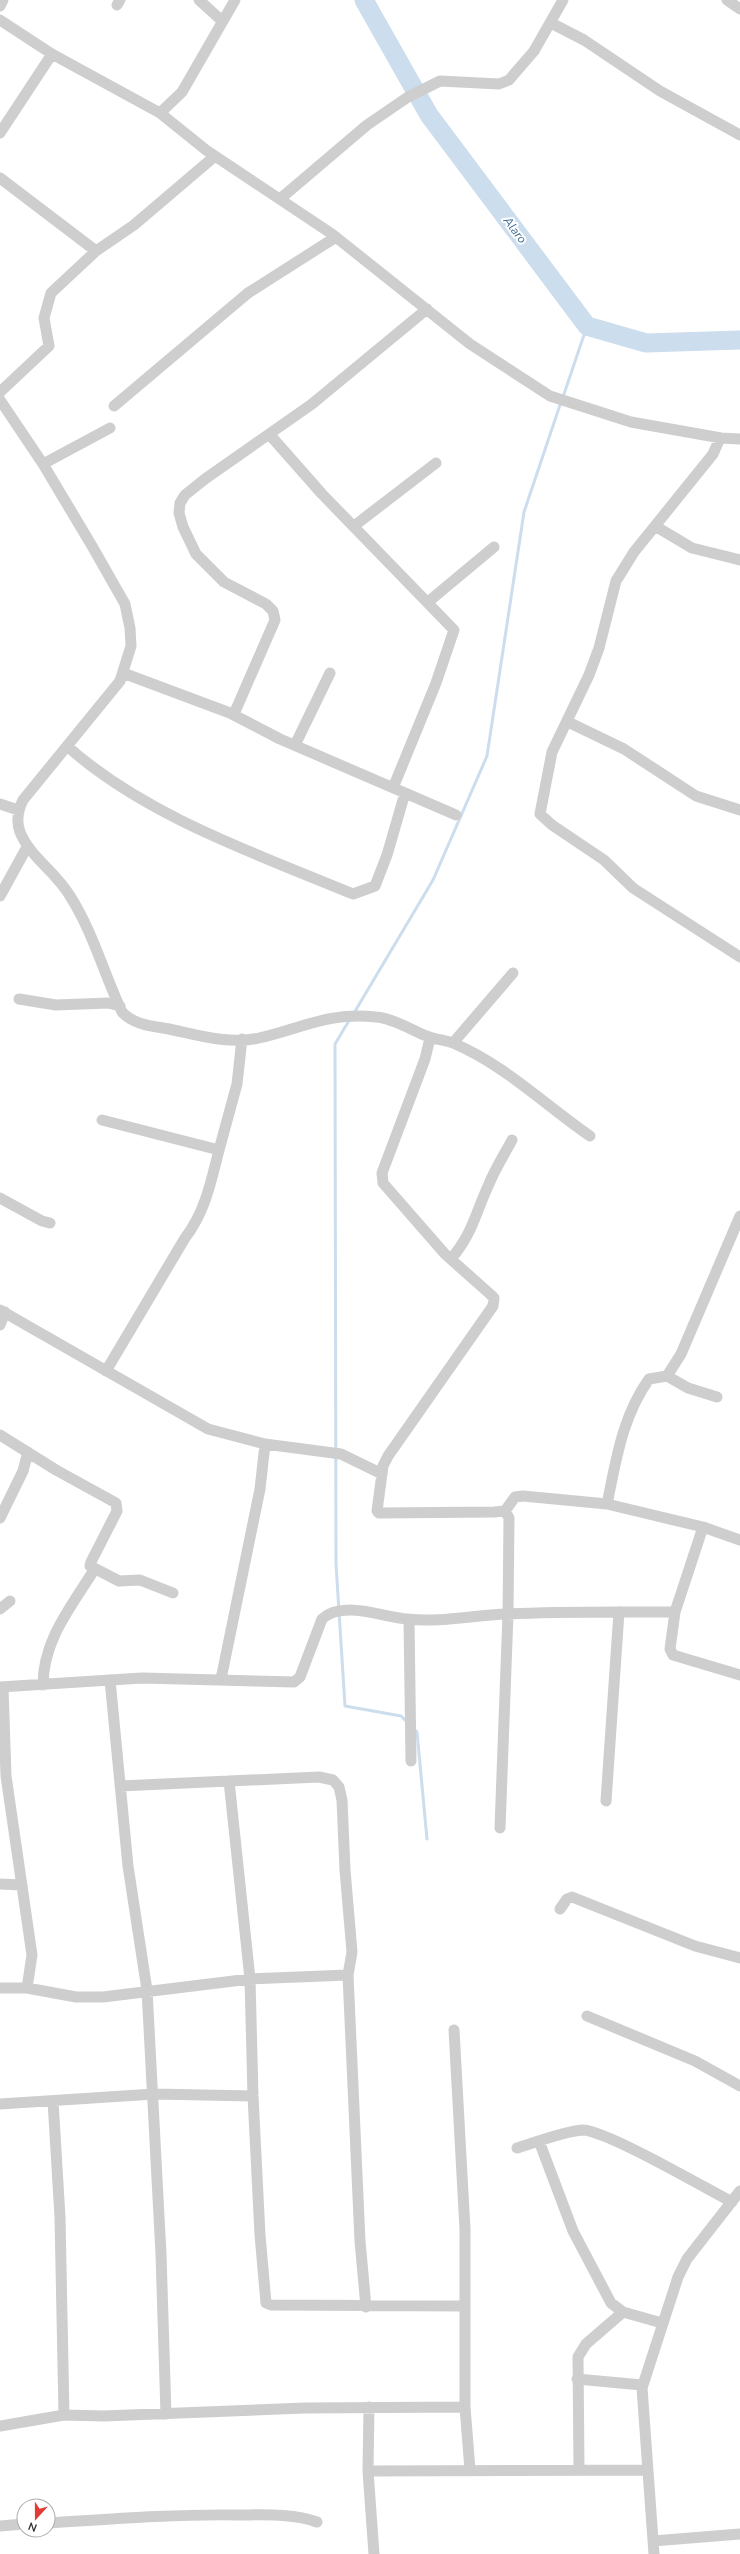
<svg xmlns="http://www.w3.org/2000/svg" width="740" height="2554" font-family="'Nunito Sans',sans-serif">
<rect width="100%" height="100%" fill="#fff"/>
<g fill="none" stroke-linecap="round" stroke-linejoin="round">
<!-- stream -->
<path stroke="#ccdded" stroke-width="3" d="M563,397L587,326
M354,1013L433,880L487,756L524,512L561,402
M350,1019L335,1044L336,1564L345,1706L401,1716L407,1722
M414,1729L417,1732L427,1839"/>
<!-- river -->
<path stroke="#ccdded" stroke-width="19" d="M364,0L429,115L587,326L646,343L740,340"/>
<!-- minor -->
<path stroke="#cecece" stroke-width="11" d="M199,0L221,20
M727,0L740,9
M117,5L120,0
M0,6L3,0
M0,20L52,54L160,113L206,150L332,234L470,344L550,396L631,422L721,438L740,439
M551,23L584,40L660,91L740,135
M160,113L182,92L235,0
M0,133L52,54
M0,178L96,251
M280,199L367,125L408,97L440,81L499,84L509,80L534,51L563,0
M0,392L49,346L44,318L51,293L96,251L134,225L215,156
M0,400L43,464L92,546L125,604L130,628L131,646L120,681L23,800C18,810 16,821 20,832C30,857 56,872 70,896C93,932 104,974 122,1012C134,1025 152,1026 169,1029C197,1035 230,1045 259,1038C303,1028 327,1012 376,1017C392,1018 410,1029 424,1035C433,1039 444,1040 453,1043C505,1065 545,1105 590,1136
M114,406L248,293L336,237
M270,435L322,494L454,630L436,683L393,788
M720,438L713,454L634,552L616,581L599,648L589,675L552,752L540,814L552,825L604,860L633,888L740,957
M43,464L110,428
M354,526L436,463
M655,526L692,548L740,560
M428,602L494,547
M123,673L230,713L280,739L456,815
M234,714L275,620L273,611L266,604L224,582L196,554L183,527L179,513L180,503L185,495L205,479L312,404L427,309
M568,722L624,749L696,796L740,810
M295,745L330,673
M67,746C145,816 257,854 353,894L375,886L387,855L405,793
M0,804L18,810
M0,896L27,847
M19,999L56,1005L108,1003L120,1006
M430,1038L425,1059L382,1173L383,1183L445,1254L490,1294L494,1298L493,1306L388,1456L383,1466L377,1511L379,1513L494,1512L505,1511L515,1497L523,1496L607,1504C616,1461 622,1417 649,1379L667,1376L681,1354L740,1216
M453,1043L513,973
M102,1120L219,1150L237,1084L242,1039
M0,1198L42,1221L50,1223
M451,1259C473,1233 475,1214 489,1184C495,1169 504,1155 512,1140
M0,1310L208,1429L265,1444L341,1454L382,1474
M0,1325L5,1312
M106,1371L185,1238C205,1212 211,1182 219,1150
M667,1376L688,1388L717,1397
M0,1435L56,1470L116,1503L117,1511L91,1562L90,1566L119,1581L140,1580L173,1593
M607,1504L703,1527L740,1540
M0,1518L23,1471L28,1452
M0,1609L10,1601
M675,1612L703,1527
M409,1620L411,1761
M221,1679L260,1489L265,1444
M110,1680L128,1866L147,1990L161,2254L166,2414
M43,1685C43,1640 71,1607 94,1570
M0,1687L142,1678L294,1682L300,1677L322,1619C343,1600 382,1617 407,1619C440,1623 474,1615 507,1614C563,1611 619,1612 675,1612L670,1649L673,1655L740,1675
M3,1688L6,1776L32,1955L27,1988
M229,1781L250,1979L253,2096L260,2235L266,2303L271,2305L464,2306
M120,1786L319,1777L333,1780L339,1787L342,1800L345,1870L352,1952L348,1975L360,2241L366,2307
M606,1801L619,1612
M500,1828L508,1614L509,1518L505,1511
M0,1884L21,1885
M560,1909L567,1899L572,1897L695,1946L740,1958
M0,1988H27L76,1997H103L250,1979L348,1975
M587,2016L695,2061L740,2086
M454,2030L465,2229V2407L470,2470
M53,2101L60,2217L64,2415
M0,2104L154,2094L253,2096
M539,2141L573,2231L611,2303L623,2312L662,2323
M517,2148C533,2143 566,2131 582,2130C606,2130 705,2188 732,2202
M577,2379L642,2385
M369,2407L368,2471L374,2554
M0,2426L64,2415L104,2416L305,2408L465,2407
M579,2470L578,2357L586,2344L623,2312
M368,2471L648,2470
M48,2523C111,2519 174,2514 238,2515C262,2515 293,2513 317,2522
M0,2526L24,2524
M653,2541L740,2534
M654,2554L642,2388L678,2277L687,2259L740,2191"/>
</g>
<g text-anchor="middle" stroke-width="4" stroke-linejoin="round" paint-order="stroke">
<!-- water labels -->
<g font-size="12" font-style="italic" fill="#3e6a93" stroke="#fff">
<text transform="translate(515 230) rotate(53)" y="4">Alaro</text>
</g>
</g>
<!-- north arrow -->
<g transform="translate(36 2518) rotate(201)"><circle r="19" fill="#ffffff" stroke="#adadad"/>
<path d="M0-3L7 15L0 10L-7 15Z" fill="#e53936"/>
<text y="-6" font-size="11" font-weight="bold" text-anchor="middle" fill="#313131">N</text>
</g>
</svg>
